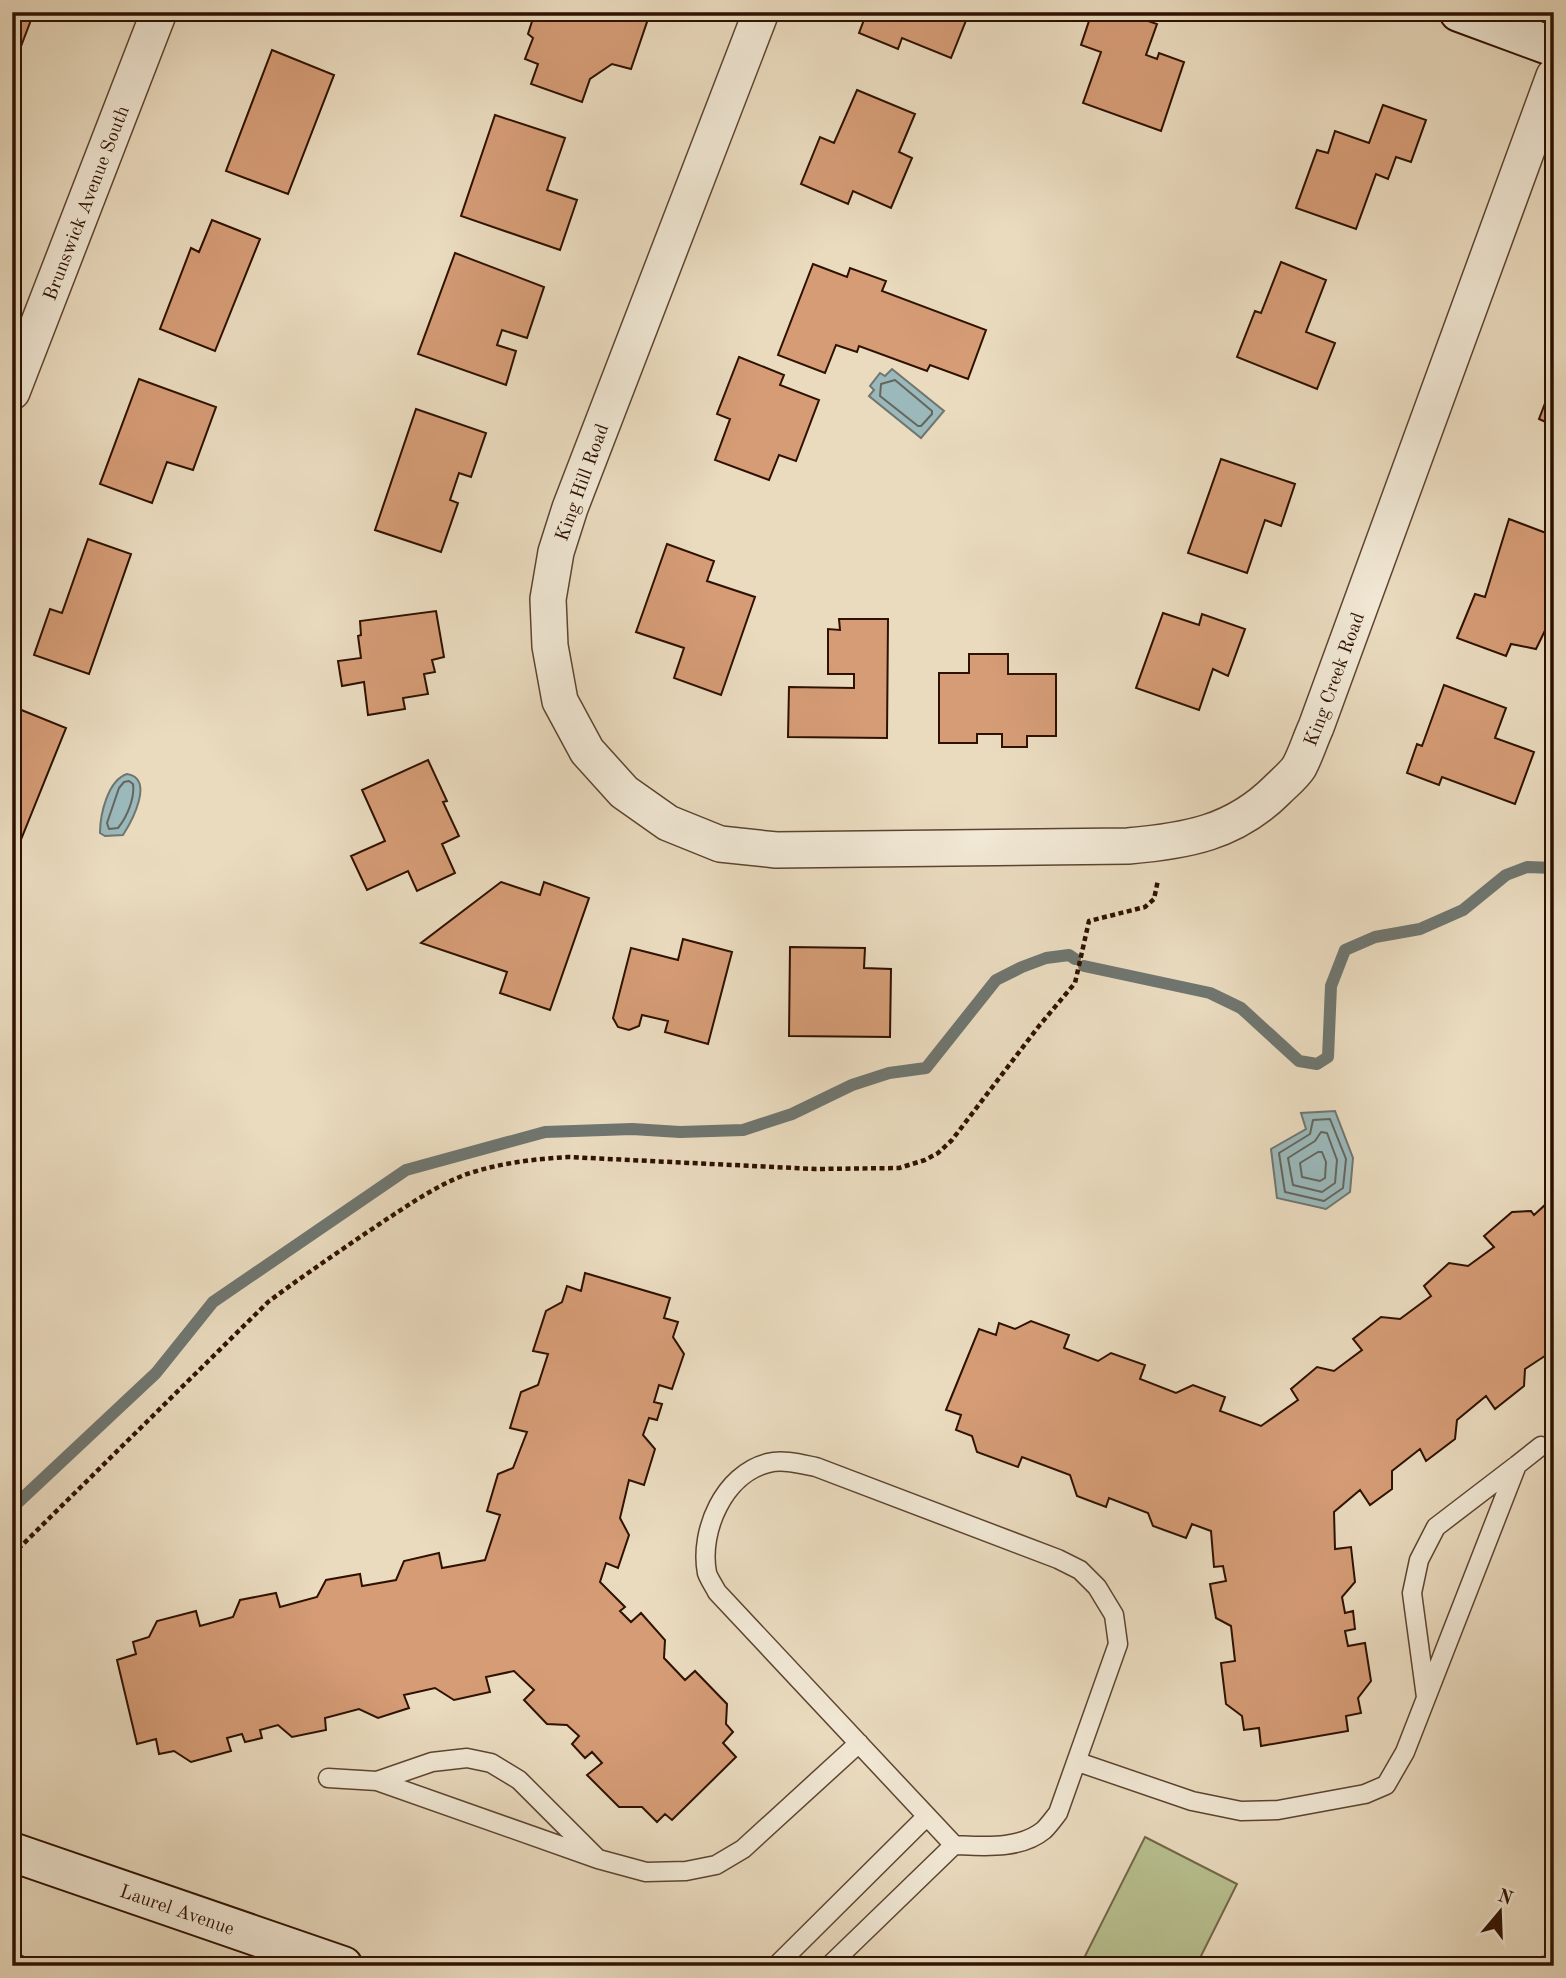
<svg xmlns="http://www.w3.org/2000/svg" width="1566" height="1978" font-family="'Old Standard TT',serif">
<rect width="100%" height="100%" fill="#eadbbf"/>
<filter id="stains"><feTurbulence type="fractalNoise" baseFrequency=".00286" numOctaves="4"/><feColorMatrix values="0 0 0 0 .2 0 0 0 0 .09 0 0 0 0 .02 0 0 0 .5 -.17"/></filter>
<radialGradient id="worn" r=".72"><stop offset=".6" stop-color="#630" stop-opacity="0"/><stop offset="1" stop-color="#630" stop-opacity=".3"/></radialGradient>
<!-- green -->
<path fill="#b8c090" stroke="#736848" stroke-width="2" d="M1145,1837L1237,1884L1196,1966H1080Z"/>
<!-- water -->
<path fill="#9bb9bb" stroke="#6f7670" stroke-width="2" d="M892,369L944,411L921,438L869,396L874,390L870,386L880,373L885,376Z
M127,774C155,778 132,821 123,835L105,836L100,833C100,814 108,780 127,774Z
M1335,1111L1353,1158L1350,1192L1326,1209L1277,1198L1271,1149L1306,1129L1301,1113Z"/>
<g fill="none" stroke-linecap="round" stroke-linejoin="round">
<!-- shore -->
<path stroke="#64655e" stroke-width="2" d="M895,380L932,411V414L921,426H918L880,396L881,384Z
M124,782L129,781L133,784C135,798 127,817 118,828L109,829L107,823L119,788Z
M1330,1119L1346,1159L1343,1188L1324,1201L1285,1192L1279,1153L1310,1134L1313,1120Z
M1321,1132L1327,1133L1337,1160L1335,1183L1322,1192L1293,1185L1288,1158L1315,1141Z
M1318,1152H1322L1326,1162L1325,1178L1320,1181L1302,1177L1300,1163Z"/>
<!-- stream -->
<path stroke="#6f7670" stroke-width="12" d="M1084,966L1210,993L1241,1008L1299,1061L1317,1064L1328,1057L1331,986L1345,950L1375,937L1420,929L1463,910L1506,875L1527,867L1554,868
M12,1508L156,1373L213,1302L406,1170L545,1132L632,1129L680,1132L743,1130L792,1114L852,1085L889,1073L926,1068L996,980L1022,967L1046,958L1069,955L1075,959"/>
</g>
<!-- building -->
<path fill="#d59c76" stroke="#2e1100" stroke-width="2" d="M12,12H34L12,70Z
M535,12H630L648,19L631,69L612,64L590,79L582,102L531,84L538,64L525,59L533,38L528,34Z
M867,12H967L969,13L951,58L902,38L898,49L859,33Z
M1092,12H1122L1157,24L1146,55L1157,59L1159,53L1184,62L1161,131L1083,103L1101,52L1081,45Z
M272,50L334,75L288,194L226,171Z
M857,90L915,114L899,152L912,158L891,208L853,191L848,204L801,184L820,137L834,143Z
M1383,105L1426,120L1411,162L1396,157L1388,179L1376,174L1356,229L1296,208L1317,150L1328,153L1335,131L1369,143Z
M495,115L565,138L547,190L577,200L560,250L461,216Z
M212,220L260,239L215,351L160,329L191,248L199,252Z
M455,253L544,287L527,338L502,330L497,345L516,351L506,385L418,354Z
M1281,262L1326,280L1306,332L1335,343L1317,389L1237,357L1255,311L1261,313Z
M813,264L847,277L850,268L886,281L882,291L986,330L968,379L930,365L927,371L859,346L857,352L836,345L825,373L778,355Z
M739,357L784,375L780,385L819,400L796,461L779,455L769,480L715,460L730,419L717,414Z
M139,379L216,407L193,470L167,462L152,503L100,484Z
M1554,380V426L1539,419Z
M416,409L486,433L471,477L459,473L450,500L458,503L441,552L375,530Z
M1221,459L1295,484L1281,526L1265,520L1247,573L1188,553Z
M1509,519L1554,536V612L1536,649L1511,644L1506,656L1457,638L1475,594L1485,597Z
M88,539L131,554L89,674L34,655L50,609L62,613Z
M667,544L714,561L707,581L755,597L721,695L674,678L684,648L636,632Z
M436,611L444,657L432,660L435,672L424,674L428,694L403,698L405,709L368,715L364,682L342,686L338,661L361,658L358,636L361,635L360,621Z
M1163,613L1199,625L1202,614L1245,629L1228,676L1213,669L1199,710L1136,688Z
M839,619H888L887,738L788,737L789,687L854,688V674H828V629L840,630Z
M969,654H1008V674H1056V736H1027V747H1002V734H977V743H939V673H969Z
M1444,685L1506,708L1495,738L1534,752L1515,804L1442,777L1439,785L1407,773L1417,744L1422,746Z
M14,707L66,728L20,842L12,839V712Z
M428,760L447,801L443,802L459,836L442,844L455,873L417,891L408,871L367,890L351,856L385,841L362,790Z
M501,882L540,895L544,882L589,898L550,1010L500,993L507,972L421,943Z
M683,939L732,952L708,1044L665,1032L668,1021L642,1015L639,1026L629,1030L618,1027L613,1018L631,948L678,960Z
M790,947L865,948L864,968L891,969L890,1037L789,1036Z
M1546,1204L1554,1212V1350L1525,1369L1524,1386L1495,1409L1486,1396L1457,1420L1455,1439L1426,1461L1420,1449L1392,1471V1489L1370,1505L1360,1490L1334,1512L1335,1549L1351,1547L1355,1582L1342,1597L1345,1613L1353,1611L1355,1629L1345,1631L1348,1646L1365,1643L1371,1681L1358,1698L1361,1713L1346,1716L1348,1731L1261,1746L1259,1728L1244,1730L1242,1716L1226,1704L1221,1663L1235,1661L1231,1626L1216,1618L1210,1584L1226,1581L1223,1566L1214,1567L1211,1531L1192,1524L1186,1538L1153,1526L1148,1513L1109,1498L1106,1507L1077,1496L1070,1475L1022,1457L1018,1467L977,1452L972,1436L956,1430L961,1415L946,1410L979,1329L996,1335L999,1323L1015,1329L1031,1321L1069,1335L1064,1348L1098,1361L1111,1353L1145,1365L1140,1379L1176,1393L1193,1385L1225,1397L1220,1411L1261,1426L1298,1400L1291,1389L1317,1367L1334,1371L1362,1350L1353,1339L1381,1317L1400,1319L1431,1296L1424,1286L1449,1263L1468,1266L1494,1247L1484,1236L1512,1212L1531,1211L1534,1215Z
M585,1273L670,1298L664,1318L678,1322L673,1337L684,1354L672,1389L659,1385L654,1402L662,1404L657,1420L649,1418L643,1435L655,1449L644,1485L629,1480L620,1518L629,1535L618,1568L606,1563L600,1582L625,1607L620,1611L631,1622L641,1613L665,1640L664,1658L685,1680L695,1671L727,1704L726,1724L733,1732L723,1743L736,1757L672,1820L665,1814L657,1822L642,1807H619L587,1775L602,1763L592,1752L585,1758L572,1744L579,1736L567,1725L547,1724L524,1700L534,1690L514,1671L486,1677L490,1692L454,1700L435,1688L404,1695L409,1708L378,1718L359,1709L325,1718L326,1730L292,1737L278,1725L260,1730L262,1738L245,1742L242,1734L227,1738L231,1751L191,1762L174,1751L159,1754L156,1739L137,1744L117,1660L136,1654L133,1642L149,1637L157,1621L196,1611L200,1626L233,1617L240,1600L276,1593L280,1607L317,1597L326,1580L360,1574L362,1586L396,1580L404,1561L439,1553L442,1568L485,1560L500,1515L487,1511L498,1474L513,1468L527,1432L510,1428L521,1392L538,1385L548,1354L533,1351L546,1311L562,1302L567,1286L581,1291Z"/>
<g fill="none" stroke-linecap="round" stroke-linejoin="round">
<!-- lane casing -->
<g stroke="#5d4430" stroke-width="21">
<path id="lane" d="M1517,1465L1541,1446
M1078,1762L1192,1801L1241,1811L1278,1810L1365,1794L1386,1785L1405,1752L1517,1465L1436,1527L1419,1560L1412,1593L1426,1697
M328,1778L377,1781
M598,1859L377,1781L432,1762L467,1758L491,1763L519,1780L598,1859L646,1872L686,1871L716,1865L743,1849L859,1743
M776,1966L927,1816
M829,1966L954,1845C983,1846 1020,1850 1044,1830C1049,1825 1054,1818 1058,1813L1118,1644L1114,1615L1097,1587L1080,1570L1058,1559L816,1467C801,1464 783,1459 768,1463C724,1474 699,1531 707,1573C709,1579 714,1586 717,1592L954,1845"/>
</g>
<!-- street casing -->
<g stroke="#5d4430" stroke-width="38">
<g id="street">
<path id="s1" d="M761,12L570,508L556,552L548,599L550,646L560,701L587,751L624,792L668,823L720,844L776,850L1128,846C1186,841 1234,833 1277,790C1284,783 1294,775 1299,767C1306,754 1310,740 1316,727L1554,76"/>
<path id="s2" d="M12,392L159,12"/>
</g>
</g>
<!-- secondary casing -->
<g stroke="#2e1100" stroke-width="42">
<g id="secondary">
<path d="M1459,12L1554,47"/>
<path id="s3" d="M12,1852L343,1966"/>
</g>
</g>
<!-- path -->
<path stroke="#2e1100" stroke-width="4.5" stroke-dasharray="5 3.5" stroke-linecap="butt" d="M12,1555L268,1302C304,1275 341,1250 378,1225C407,1206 435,1186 467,1174C500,1163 534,1159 568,1157L815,1169L899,1168L925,1160L938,1153L952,1140L1039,1026L1075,983L1089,921L1145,907L1154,899L1158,880"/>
<!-- lane -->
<use href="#lane" stroke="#f1e8d5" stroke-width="18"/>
<!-- street -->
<use href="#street" stroke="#f1e8d5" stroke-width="35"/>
<!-- secondary -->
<use href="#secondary" stroke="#f1e8d5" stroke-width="38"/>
<!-- rail -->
<path stroke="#2e1100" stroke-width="5" stroke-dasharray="12 12" stroke-linecap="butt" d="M12,1954L45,1966
M1537,1966L1554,1946"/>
</g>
<g text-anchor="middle" stroke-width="6" stroke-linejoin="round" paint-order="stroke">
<!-- street labels -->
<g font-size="19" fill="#2e1100" stroke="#f1e8d5">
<text dy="7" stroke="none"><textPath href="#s2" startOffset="203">Brunswick Avenue South</textPath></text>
<text transform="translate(581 482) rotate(-70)" y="7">King Hill Road</text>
<text dy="7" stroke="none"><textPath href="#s1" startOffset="1648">King Creek Road</textPath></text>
<text dy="7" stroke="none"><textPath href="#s3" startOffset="175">Laurel Avenue</textPath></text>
</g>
</g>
<!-- margin -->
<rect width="1566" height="1978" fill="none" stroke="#eadbbf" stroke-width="42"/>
<rect x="14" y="14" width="1538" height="1950" fill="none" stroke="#2e1100" stroke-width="3.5"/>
<rect x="21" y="21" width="1524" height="1936" fill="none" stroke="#2e1100" stroke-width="2"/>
<!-- north arrow -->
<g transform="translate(1500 1912) rotate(19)" stroke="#f1e8d5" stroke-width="5" paint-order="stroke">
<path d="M0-5L12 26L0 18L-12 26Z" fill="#2e1100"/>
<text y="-10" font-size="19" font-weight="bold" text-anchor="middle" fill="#2e1100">N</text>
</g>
<rect width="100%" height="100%" filter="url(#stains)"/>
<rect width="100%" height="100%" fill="url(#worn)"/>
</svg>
